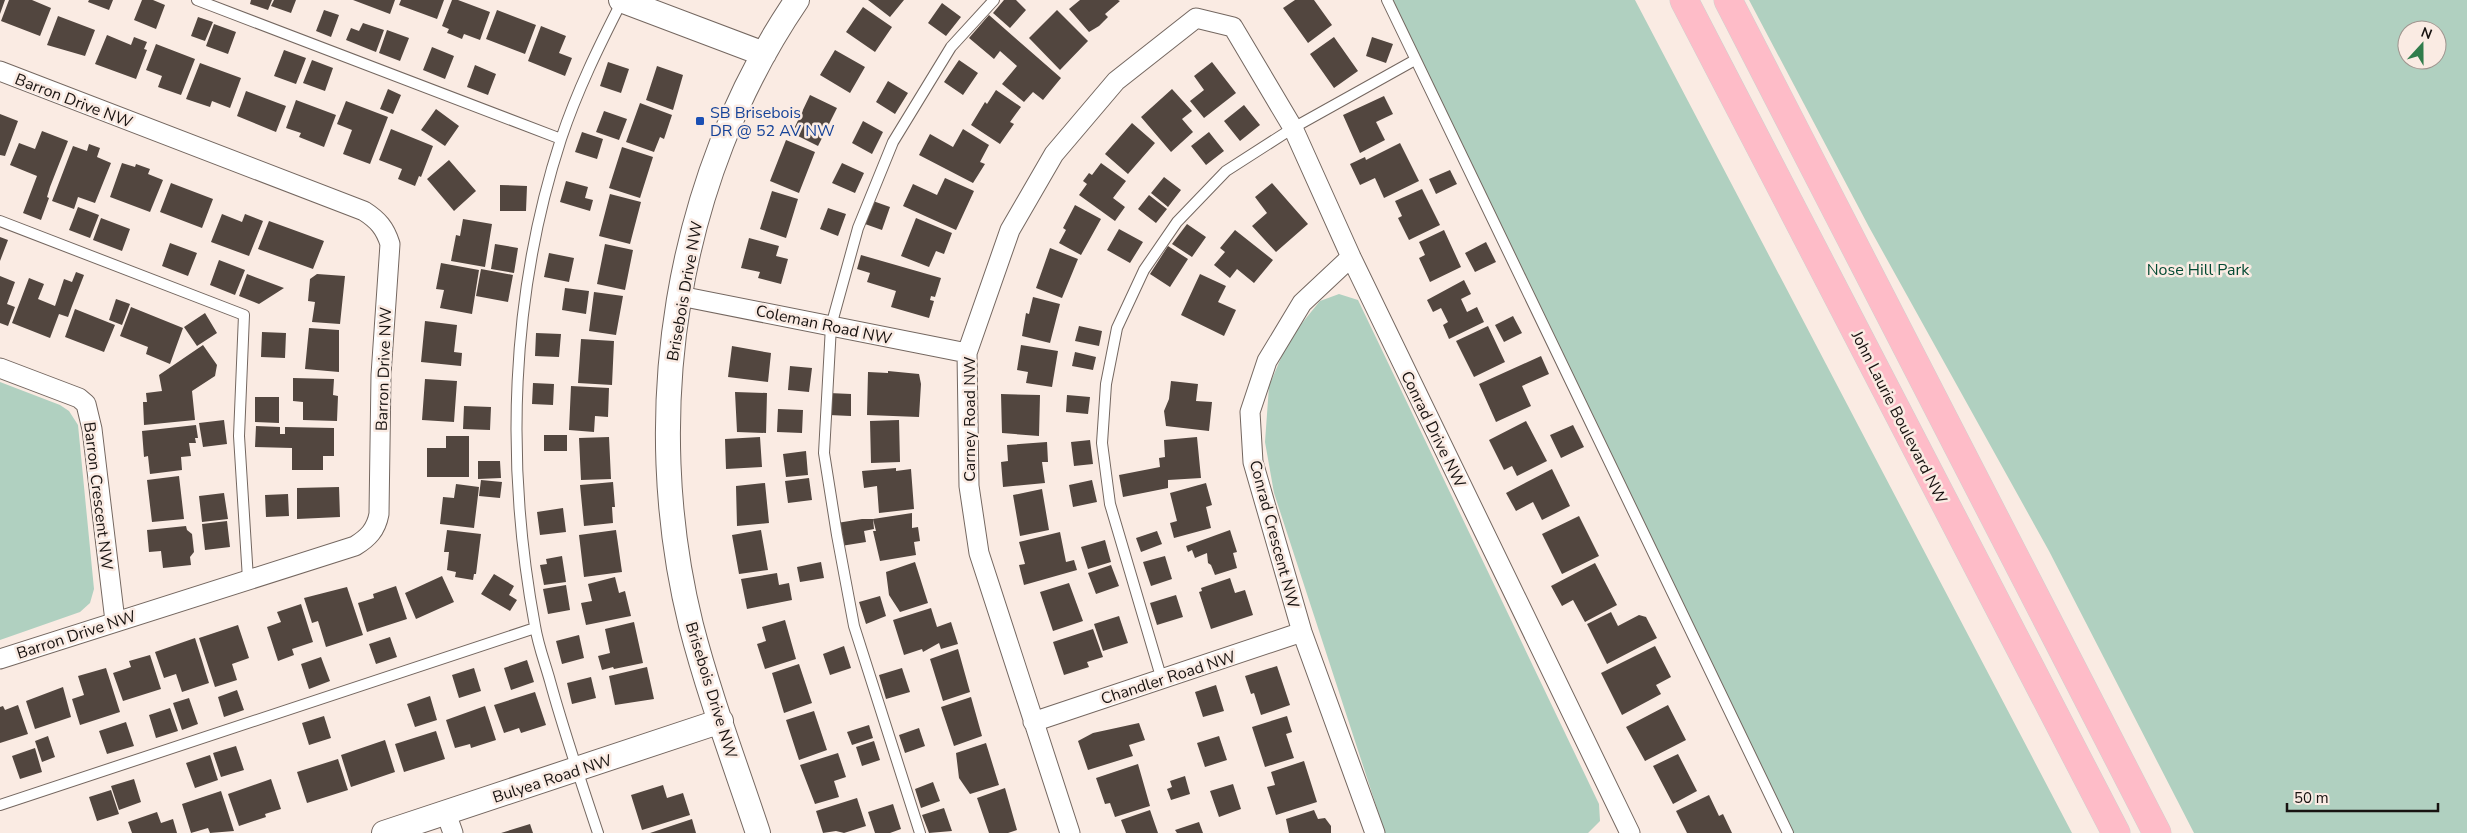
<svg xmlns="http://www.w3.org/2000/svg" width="2467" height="833" font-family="'Nunito Sans',sans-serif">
<rect width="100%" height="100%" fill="#faebe3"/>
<!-- green -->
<path fill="#b0d0c0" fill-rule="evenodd" d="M1391,0H1635L2072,833H1793Z
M1749,0H2467V833H2194L2049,551L1869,227ZM2407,30H2437V60H2407Z
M1339,294L1358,300L1599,804L1600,821L1588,833H1385L1274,493L1265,442L1269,386L1289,339L1320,301Z
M0,382L60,405L69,411L78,425L94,589L90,603L80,612L0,640Z"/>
<!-- building -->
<path fill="#52463f" d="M0,0H5L0,14Z
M9,0H32L51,8L40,36L1,21Z
M89,0H113L109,10L88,2Z
M142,0H153L165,5L156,29L134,20Z
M251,0H272L268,10L250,4Z
M274,0H296L291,13L271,6Z
M353,0H395L390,14Z
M401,0H444L437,19L399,5Z
M452,0H458L490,12L480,40L464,34L462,39L450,34L447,33L449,29L442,26Z
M868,0H904L890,17Z
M1004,0H1016L1026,10L1010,28L993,13Z
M1080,0H1118L1120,1L1105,14L1108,17L1099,26L1089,32L1069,9Z
M1295,0H1314L1332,25L1308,43L1283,8Z
M942,3L961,17L946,36L928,23Z
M863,7L892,27L875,52L846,32Z
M324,10L339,15L331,37L316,31Z
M497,10L536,25L525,54L486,39Z
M1057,10L1088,41L1060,70L1029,38Z
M989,15L1061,78L1043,100L1033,92L1024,102L1002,84L1017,66L1000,51L994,59L969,38Z
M58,16L95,30L85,56L47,45Z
M198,17L213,22L205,41L191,36Z
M363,23L384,30L376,52L346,40L351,28L359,31Z
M214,24L236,32L228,54L206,46Z
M541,26L566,36L559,53L572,58L565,76L528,61Z
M387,30L409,38L400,61L379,53Z
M107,35L131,45L134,37L147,42L144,49L147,50L136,79L95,64Z
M1334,37L1358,71L1334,88L1310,54Z
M1372,37L1393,44L1386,63L1366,56Z
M156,44L195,59L181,95L158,87L162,76L146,70Z
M432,47L454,56L445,79L423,70Z
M284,50L306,58L296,84L274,76Z
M835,50L865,67L850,93L820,75Z
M312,60L333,68L325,91L303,83Z
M959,60L978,73L963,95L944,82Z
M608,62L629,69L621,93L600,86Z
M1212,62L1236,93L1204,118L1190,101L1204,90L1194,76Z
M200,63L241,78L230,108L212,101L210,107L186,99Z
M475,65L496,74L488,95L467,87Z
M657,66L683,75L673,110L646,100Z
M888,81L908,93L895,114L876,102Z
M388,89L401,95L393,114L380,109Z
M1172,89L1192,111L1182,119L1193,132L1171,152L1141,117Z
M996,90L1021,107L1010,122L1014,124L1000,144L971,125L985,102L987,104Z
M246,91L286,106L276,132L237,116Z
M810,95L837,108L818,146L792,133Z
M1384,96L1393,114L1376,122L1385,140L1360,153L1343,115Z
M296,100L336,115L324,147L299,137L301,133L286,128Z
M346,101L388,117L370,164L343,154L352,130L337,124Z
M640,103L672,115L664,139L660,137L654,152L626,142Z
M1244,105L1260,125L1240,141L1224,121Z
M436,109L459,126L445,146L421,130Z
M604,111L627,119L619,140L596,132Z
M0,114L18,121L5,156L0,155Z
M863,121L883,132L872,154L852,143Z
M1132,123L1155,143L1128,174L1105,154Z
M391,129L433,146L421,177L419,176L415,186L398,179L402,169L379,160Z
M963,129L989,145L980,162L985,164L973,183L919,155L930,134L953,147Z
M42,131L68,141L50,187L47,197L49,198L41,220L23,213L37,176L10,165L19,143L35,149Z
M582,132L603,139L597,159L575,152Z
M1209,132L1224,151L1206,165L1191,146Z
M786,140L815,152L799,193L770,181Z
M1400,143L1419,181L1384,198L1375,178L1360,185L1350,164L1365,157L1366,160Z
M89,144L100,148L97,157L111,163L95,203L78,197L74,209L52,201L73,146L87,151Z
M622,147L653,157L640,198L609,188Z
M449,160L476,191L454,211L427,179Z
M122,163L135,167L136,164L150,169L148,174L163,180L150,212L110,197Z
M842,163L864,173L855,193L832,183Z
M1101,163L1126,181L1113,198L1125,207L1115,221L1079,195L1087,184L1083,181L1089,173L1092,175Z
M1450,170L1457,184L1436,194L1429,179Z
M1164,177L1181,190L1168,207L1151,193Z
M945,178L974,191L956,230L903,206L913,184L937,195Z
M566,181L588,187L585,198L593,200L590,211L560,202Z
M171,183L213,199L202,228L160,212Z
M1272,183L1308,224L1276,252L1252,226L1267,213L1255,197Z
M500,185L527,186L526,211H500Z
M1422,189L1440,225L1409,240L1398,218L1402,216L1395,201Z
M772,191L798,199L786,238L760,229Z
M610,194L641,202L630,244L599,236Z
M1149,195L1167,209L1156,223L1138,209Z
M873,201L890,207L882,230L865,224Z
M1075,205L1101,219L1081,255L1059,243L1066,230L1063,228Z
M78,207L99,215L90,238L69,230Z
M828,208L846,214L838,236L820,229Z
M222,214L242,222L245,214L263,221L249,256L211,242Z
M101,218L130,229L122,251L93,240Z
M916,218L952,233L944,254L936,251L929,267L901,256Z
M463,219L492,224L485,267L451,261L456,235L460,236Z
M269,221L324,241L313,269L258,249Z
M1187,224L1206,237L1192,257L1172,244Z
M1119,229L1143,242L1130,263L1107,250Z
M1235,230L1273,260L1254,283L1237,269L1230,278L1214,265L1225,252L1220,248Z
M1444,230L1461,267L1430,282L1419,258L1425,255L1419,242Z
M0,237L8,240L0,261Z
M749,238L779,246L776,256L788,259L781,284L758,278L760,272L741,268Z
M1486,242L1496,262L1475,272L1465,253Z
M170,243L197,253L188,276L162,266Z
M495,244L518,248L514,273L491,269Z
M605,244L633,250L625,290L597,284Z
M1168,246L1188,259L1170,287L1150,274Z
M1050,248L1078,259L1062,298L1036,288Z
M549,253L574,258L569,282L544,277Z
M861,255L941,278L935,297L931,296L930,300L934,301L929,318L891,307L896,291L867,282L870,273L857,269Z
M219,260L245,270L235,295L210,285Z
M441,263L479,270L472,314L440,308L444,290L436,289Z
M481,269L513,275L508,302L476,296Z
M76,272L84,275L72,306L68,317L59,314L50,338L12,323L29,278L44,284L38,299L55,306L64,279L72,282Z
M247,274L284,288L259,304L239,296Z
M317,274L345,276L340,324L312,322L315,302L308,301L310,279Z
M1200,274L1226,286L1218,302L1236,310L1224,336L1181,315Z
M0,276L15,282L7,304L15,307L8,326L0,323Z
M1464,280L1471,294L1461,299L1467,312L1477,307L1484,322L1449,339L1443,325L1448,322L1441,308L1433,312L1427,300Z
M565,288L589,291L586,314L562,310Z
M594,292L623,296L616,335L589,331Z
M1033,297L1060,304L1050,343L1022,336L1026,313L1029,314Z
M116,299L130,304L122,325L109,320Z
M131,307L183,328L170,364L146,354L148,347L120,336Z
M75,309L115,325L104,352L65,337Z
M205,313L217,333L197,346L184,327Z
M1513,316L1522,333L1504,342L1495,325Z
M425,321L457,325L454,352L462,353L461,366L421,362Z
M1079,326L1102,331L1099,346L1075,341Z
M1488,326L1505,362L1474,377L1456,341Z
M309,328L339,330V372L305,369Z
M262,332L286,333L285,358L261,357Z
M536,333L561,334L559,357L535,356Z
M581,339L614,341L612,385L578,383Z
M203,345L217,365L215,376L192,391L195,420L144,425L143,402H147L146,393L162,391L159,375Z
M1021,345L1058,351L1052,387L1026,383L1028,372L1017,370Z
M732,346L771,353L768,382L728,377Z
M1075,352L1096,357L1093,370L1072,366Z
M1541,356L1549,374L1522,386L1531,406L1496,422L1479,384Z
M790,366L812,368L809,392L788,390Z
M888,371L919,374L921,384L919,417L867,415L868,372L888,373Z
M293,378L334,379L333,395L338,396L337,421L303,420V402L293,401Z
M425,379L457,381L454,422L422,420Z
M1171,381L1198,384L1196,401L1212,402L1209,431L1166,426L1164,411L1169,399Z
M533,383L554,384L553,405L532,404Z
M571,386L609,388L608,417L595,416L594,432L569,430Z
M735,392L767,393L766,433L737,432Z
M829,393L851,394V416L829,415Z
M1001,394L1040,395L1039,436L1002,433Z
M1067,395L1090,397L1088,414L1066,412Z
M255,397H279V423L255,422Z
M464,406L491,407L490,430L463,429Z
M778,409L803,410L802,433L777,432Z
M224,420L227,444L203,447L199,423Z
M899,420L900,462L871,463L870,421Z
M1526,421L1547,461L1517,476L1512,466L1504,470L1489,440Z
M196,425L198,438H195L196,443H189L191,456L181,457L182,470L150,474L148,456L144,457L142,431Z
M1573,425L1584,447L1561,458L1550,435Z
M256,426L280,427V434H285V427L334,428V456H323V470H292V448L255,447Z
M544,435H567V451H544Z
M446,436H469V477H427V448H446Z
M609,437L611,479L581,480L579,438Z
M760,437L762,467L726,469L725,439Z
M1197,437L1201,478L1168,480V488L1123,497L1119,475L1160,467L1159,458L1165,457L1164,440Z
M1090,440L1093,464L1074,466L1071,442Z
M1047,442L1048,462H1042L1045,483L1003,487L1001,462L1008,461L1007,445Z
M806,451L808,475L786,477L783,454Z
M478,461H500L501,478L478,479Z
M896,468V471L911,469L914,509L879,513L877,486L864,488L862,471Z
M1552,469L1570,506L1542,520L1533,502L1516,511L1506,493Z
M179,476L184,519L152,522L147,480Z
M809,478L812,500L788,503L785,481Z
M481,480L502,482L500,498L479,496Z
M1092,480L1097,502L1073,507L1069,485Z
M613,482L615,507H612L613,523L584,526L580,485Z
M765,483L769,523L737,526L736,486Z
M1206,483L1212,505L1206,507L1211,528L1174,538L1170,523L1177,521L1170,493Z
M456,484L479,487L474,528L440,524L443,497L454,498Z
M339,487L340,517L297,519V488Z
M1042,489L1049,530L1020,536L1013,495Z
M224,493L228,519L202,522L199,496Z
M288,494L289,516L266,517L265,495Z
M563,508L566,532L540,535L537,512Z
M912,513V528L918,527L920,541L914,542L916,555L880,561L873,531H876L873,519Z
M1579,516L1599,556L1562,574L1542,534Z
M862,519H873L874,529L864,531L866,542L841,546L837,523Z
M227,521L230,547L205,550L202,524Z
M186,526L187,530L192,534L194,552L190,557L191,565L163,568L161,551L149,552L147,530Z
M447,530L481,534L476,574H474L473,580L455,577L456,572L447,570L449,552H444Z
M616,530L622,572L584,577L579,535Z
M761,530L768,570L739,574L732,535Z
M1230,530L1237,552L1233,553L1237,568L1215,575L1211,565L1208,563L1207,553L1195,558L1192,550L1188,552L1186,546Z
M1157,531L1162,544L1141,552L1136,538Z
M1060,532L1066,562L1074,560L1077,570L1024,585L1019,565L1025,564L1019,542Z
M1105,540L1111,562L1088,569L1081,547Z
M562,556L566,582L544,585L540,565L547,564L546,559Z
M1165,556L1172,579L1151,586L1143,562Z
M821,562L824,578L800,582L797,567Z
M915,562L928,603L900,612L889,595L886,572Z
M1595,563L1617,605L1585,622L1573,600L1562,606L1551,586Z
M1111,565L1119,586L1096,594L1088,573Z
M777,573L779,585L789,583L792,600L747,609L741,579Z
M494,574L514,586L509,595L517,600L510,611L481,594Z
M442,576L454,602L416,619L405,593Z
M615,577L619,593L625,591L631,616L586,625L581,603L592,601L588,584Z
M1230,578L1235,593L1245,590L1253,615L1211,629L1199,592L1202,591L1201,588Z
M1069,583L1083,621L1053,631L1040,592Z
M566,585L570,610L548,614L543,589Z
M396,586L407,619L367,632L358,603L374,598L373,594Z
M347,587L363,635L326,647L318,621L312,623L304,598Z
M1176,595L1183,617L1157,625L1150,603Z
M880,596L886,616L866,624L859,602Z
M301,604L313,642L292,649L294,655L278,661L267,627L281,622L277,612Z
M931,608L937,627L951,622L958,644L941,649L939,643L923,652L922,649L904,655L893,620Z
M1611,612L1618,626L1639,615L1646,617L1657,638L1607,664L1587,624Z
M1119,616L1128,643L1103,651L1094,624Z
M785,620L796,659L765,669L757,644L766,641L762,627Z
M634,622L643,663L614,669L613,667L602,670L598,656L610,653L605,629Z
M238,625L249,658L232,664L237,680L215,687L199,638Z
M1093,629L1103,657L1087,662L1089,667L1064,675L1053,642Z
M579,635L584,658L562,664L556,641Z
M390,637L397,657L376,664L369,644Z
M195,638L209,683L182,692L176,674L164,678L155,652Z
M844,646L851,668L830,675L823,654Z
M1655,646L1671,677L1656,685L1661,694L1622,715L1601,673Z
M958,649L970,692L943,701L930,659Z
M150,655L161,689L123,701L113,673L131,667L129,661Z
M321,657L330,681L309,689L301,664Z
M527,660L534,682L511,690L504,668Z
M799,664L812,703L784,713L772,673Z
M1277,666L1290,705L1261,715L1254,693L1251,694L1245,676Z
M647,667L654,699L615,705L609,676Z
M106,668L120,712L80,725L72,699L84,695L78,676Z
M474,668L481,691L459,698L452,675Z
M902,668L910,692L886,699L879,675Z
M591,677L596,698L572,704L567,683Z
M1216,685L1224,711L1203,717L1195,692Z
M63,687L71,717L35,729L26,701Z
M237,690L244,710L224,717L218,697Z
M535,692L546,725L521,733L519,728L504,733L494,705Z
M430,696L437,720L415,727L407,704Z
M971,697L982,736L954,746L941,707Z
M189,698L198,724L182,730L173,703Z
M18,705L28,734L0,743V707L3,706L5,710Z
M1668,705L1686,740L1645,761L1626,727Z
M485,706L496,740L471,748L470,744L455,748L446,720Z
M170,708L178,731L156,738L149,715Z
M814,711L827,750L799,760L786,720Z
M324,716L331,738L309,745L302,723Z
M1287,716L1292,732L1286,734L1294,758L1265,767L1252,727Z
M126,722L134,746L107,754L99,731Z
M1139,723L1145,740L1129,745L1133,756L1088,770L1078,741L1093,733Z
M869,725L873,738L852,745L847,732Z
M919,728L925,746L905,753L899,735Z
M436,731L445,759L404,772L395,744Z
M48,736L55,757L42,762L35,741Z
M1219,736L1227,760L1205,767L1197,743Z
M385,740L395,772L351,787L341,755Z
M874,741L880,760L862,766L856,747Z
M986,743L999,785L970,794L959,778L956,753Z
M236,746L244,770L221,777L213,753Z
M35,748L42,772L20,779L12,756Z
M838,753L846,777L834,781L839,797L815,804L800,765Z
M1678,754L1697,791L1673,804L1653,766Z
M210,755L218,780L195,788L186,763Z
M338,759L348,790L307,803L297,772Z
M1304,761L1317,802L1276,815L1267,787L1275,785L1271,772Z
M1138,764L1150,806L1115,817L1110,803L1105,804L1096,778Z
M1185,776L1190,794L1171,800L1167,789L1172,787L1170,781Z
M134,779L141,802L119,810L111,786Z
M271,779L281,809L265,814L266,817L239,826L228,794Z
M933,782L940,801L921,808L915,789Z
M1233,784L1241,809L1219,817L1210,791Z
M663,785L667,798L683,793L690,815L642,830L631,795Z
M1005,788L1017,830L1008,833H989L977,798Z
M111,790L119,814L97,821L89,797Z
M221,791L234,831L210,833L208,828L191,833L182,804Z
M1709,795L1719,816L1723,814L1732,833H1687L1676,811Z
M857,798L866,826L844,833L836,831L823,833L816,811Z
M893,804L901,829L890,833H875L868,812Z
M944,808L952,831L929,833L922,815Z
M1150,810L1158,833H1126L1121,820Z
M1314,810L1318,819L1325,818L1331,826V833H1289L1286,819Z
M157,812L161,823L173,819L177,833H132L128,822Z
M692,819L696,833H650Z
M1199,822L1203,833H1177L1175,830Z
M530,824L533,833H501Z"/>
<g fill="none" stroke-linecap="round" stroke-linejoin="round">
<!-- service casing -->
<g stroke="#746760" stroke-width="12">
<path id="service" d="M197,0L561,139
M1387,0L1788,833
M0,221L244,315L239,436L248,579
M1162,680L1110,504L1102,443L1106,384L1117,328L1144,270L1177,222L1226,171L1293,128L1415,60
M0,805L535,628
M598,833C581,782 564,732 550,681C545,663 538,645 535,626C505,465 510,296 561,139C577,91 599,46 622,1
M920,833L854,626L837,535L824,453L831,326L858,228L893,142L951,47L994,0"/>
</g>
<!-- minor casing -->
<g stroke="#746760" stroke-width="21">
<path id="minor" d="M0,71L364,211C378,220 385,228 390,244L381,375L379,514C376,530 368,538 355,546L0,659
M1351,257L1302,303L1267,361L1250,412L1253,462L1302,632L1375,833
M680,296L967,353
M0,368L79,398L86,404L92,429L115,621
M1033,722L1302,632
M446,813L453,833
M1070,833L979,553L969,486L967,353L1010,230L1054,154L1116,81L1196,18L1233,27L1293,128L1351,257L1630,833"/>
</g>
<!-- tertiary casing -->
<g stroke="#746760" stroke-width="26">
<path id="tertiary" d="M621,0L764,54
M384,833L721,721
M758,833C735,764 709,695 691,625C639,415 675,179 797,0"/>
</g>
<!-- primary casing -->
<g stroke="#d1d0cf" stroke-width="29">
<path id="primary" d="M1684,0L2116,833
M1728,0L2157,833"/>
</g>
<!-- service -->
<use href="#service" stroke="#fff" stroke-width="10"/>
<!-- minor -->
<use href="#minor" stroke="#fff" stroke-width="19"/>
<!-- tertiary -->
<use href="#tertiary" stroke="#fff" stroke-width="24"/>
<!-- primary -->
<use href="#primary" stroke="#febcc8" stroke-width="28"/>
</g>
<!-- markers -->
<rect fill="#1a4fb4" stroke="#faebe3" stroke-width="2" x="695" y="116" width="10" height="10" rx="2.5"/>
<g text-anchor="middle" stroke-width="5" stroke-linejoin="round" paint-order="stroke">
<!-- street labels -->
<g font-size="16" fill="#181311" stroke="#faebe3">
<text transform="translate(74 100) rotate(21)" y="6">Barron Drive NW</text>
<text transform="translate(684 291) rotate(-80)" y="6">Brisebois Drive NW</text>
<text transform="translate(824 324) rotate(12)" y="6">Coleman Road NW</text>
<text transform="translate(383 369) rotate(-88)" y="6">Barron Drive NW</text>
<text transform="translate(1900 417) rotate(63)" y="6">John Laurie Boulevard NW</text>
<text transform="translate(969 419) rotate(-90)" y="6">Carney Road NW</text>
<text transform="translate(1434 429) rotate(64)" y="6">Conrad Drive NW</text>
<text transform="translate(99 496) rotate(83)" y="6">Barron Crescent NW</text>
<text transform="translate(1275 534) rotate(75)" y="6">Conrad Crescent NW</text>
<text transform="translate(76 634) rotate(-18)" y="6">Barron Drive NW</text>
<text transform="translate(1168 677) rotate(-18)" y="6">Chandler Road NW</text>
<text transform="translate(712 690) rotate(73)" y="6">Brisebois Drive NW</text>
<text transform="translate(552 778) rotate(-18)" y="6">Bulyea Road NW</text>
</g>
<!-- transit labels -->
<g font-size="16" fill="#164399" stroke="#faebe3" text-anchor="start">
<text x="710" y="118">SB Brisebois<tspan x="710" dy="18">DR @ 52 AV NW</tspan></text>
</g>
<!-- park labels -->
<g font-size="16" fill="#034a33" stroke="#faebe3">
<text x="2198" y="275">Nose Hill Park</text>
</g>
</g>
<!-- north arrow -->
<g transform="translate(2422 45) rotate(21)"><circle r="24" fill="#faebe3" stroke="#a0958f"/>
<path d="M0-4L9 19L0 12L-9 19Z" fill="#307c4b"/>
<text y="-8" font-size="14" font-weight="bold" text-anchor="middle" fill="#181311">N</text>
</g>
<!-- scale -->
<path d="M2287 803v8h151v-8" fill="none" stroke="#181311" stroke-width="2.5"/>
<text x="2294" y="803" font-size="15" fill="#181311" stroke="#faebe3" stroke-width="4" paint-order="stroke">50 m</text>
</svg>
